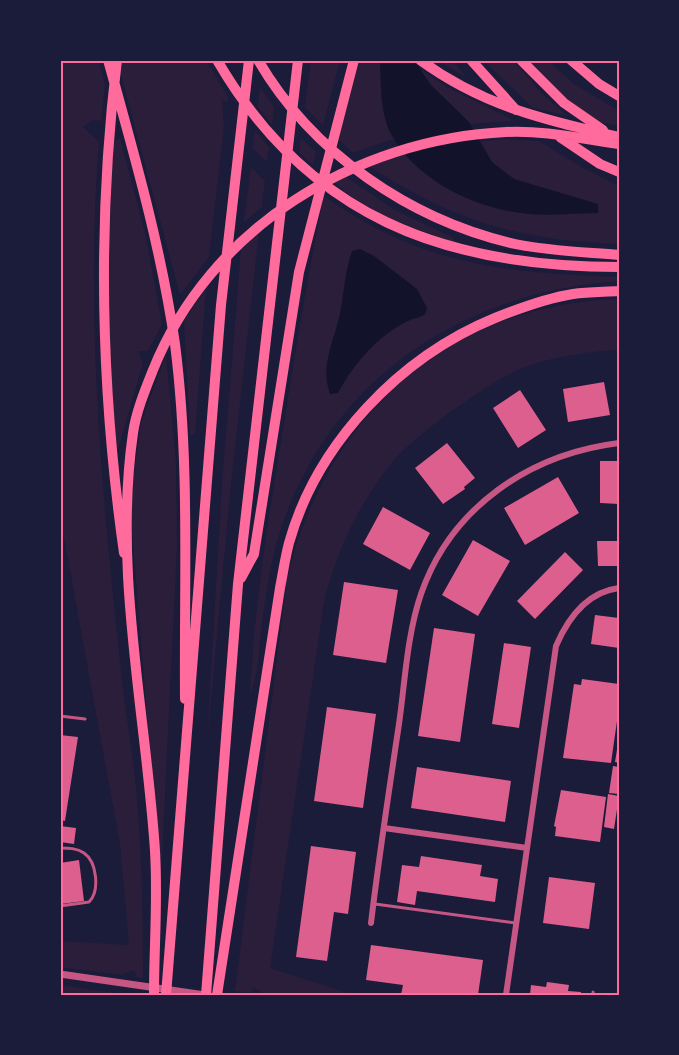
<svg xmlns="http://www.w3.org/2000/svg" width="679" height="1055" font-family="Inter,sans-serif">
<rect width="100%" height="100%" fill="#1b1b3a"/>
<!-- green -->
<path fill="#2a1e3b" d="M60,60H98L105,85L101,121L93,120L83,127L99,142C85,319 102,495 121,671C125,710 132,749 136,788C142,851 143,914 143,978L137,977L134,970L122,975L60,967V941L129,945L120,844L60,516Z
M121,60H206L228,97L227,103L222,99L224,127L209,257L180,295L120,71Z
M311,60H340L323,125L305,107Z
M360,60H407L445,86L511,119L510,121C456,124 403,133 353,153L338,139Z
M437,60H452L467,78Z
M483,60H513L544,96L568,116L533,108Z
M529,60H547L574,84L619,111V126L596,122L577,109Z
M260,87L274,107L272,125L258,107Z
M255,131L269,147L267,162L252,148Z
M120,138L146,237L162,324L148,351H138L143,363L117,453L106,318L112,144Z
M301,138L316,152L313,165L299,153Z
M501,139L539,141L583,168L619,186V244C519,240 453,221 369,166L421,150Z
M251,167L265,181L262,207L244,222Z
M345,176L395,210L454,238L453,242C413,228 365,212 334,182Z
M324,196C422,266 503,272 619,277V281C460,292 326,381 278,538C269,569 265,601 261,632C259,651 258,679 250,694C254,610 267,525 281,442C294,360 307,277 324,196Z
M259,232L231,484L207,743L222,483L241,249Z
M206,289L195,434L190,435L184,321Z
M619,299V350C589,351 553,357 525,367C494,378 417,434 395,459C361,499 339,547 325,596L270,968L354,995H265L254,987L250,993L235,991L287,579C325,417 450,304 619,299Z
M166,355L176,463L177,548L162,857L158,856L130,504L141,423Z
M60,985L122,994L124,995H60Z"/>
<!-- water -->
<path fill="#12122b" d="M414,60L431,85L469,122L492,162L514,179L598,204V213C576,213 552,216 529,214C478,210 416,181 391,134C380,113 381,83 380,61Z
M360,249L374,256L417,289L427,308L425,314C420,318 414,318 408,321C378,335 353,365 338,393L330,394C319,363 336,339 341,308C344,291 345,274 350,258L352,251Z"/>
<!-- building -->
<path fill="#dd5f8e" d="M604,382L610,415L568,422L563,389Z
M520,390L546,430L518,448L493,408Z
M447,443L475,478L464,487L465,489L443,504L415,468Z
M600,461H619V504L600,503Z
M558,477L579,513L525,545L504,508Z
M383,507L430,533L410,570L363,544Z
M473,540L510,561L478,616L442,595Z
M597,541H619V566H598Z
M565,552L583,570L535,619L517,601Z
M344,582L398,590L386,663L333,655Z
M595,615L619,618V648L591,644Z
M434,628L475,634L460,742L418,736Z
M504,643L531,647L519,728L492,724Z
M582,679L619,684V707L611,763L563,758L574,684L581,685Z
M327,707L376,714L363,808L314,801Z
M60,735L78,737L65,821L60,820Z
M618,743H619V763L615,762Z
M613,766L619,767V794L609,793Z
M417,767L511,781L505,822L411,808Z
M561,790L606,797L600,842L555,836L556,827L554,826Z
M608,794L619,796L614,829L604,827Z
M60,826L76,828L74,844L60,842Z
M311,846L356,852L348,914L334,912L327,961L296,957Z
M421,856L482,865L480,876L498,879L495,902L417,891L415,905L397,902L402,865L419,867Z
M79,860L84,901L61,904L60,863Z
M549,877L595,883L589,929L543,923Z
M371,945L483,960L478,995H401L403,985L366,980Z
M547,982L569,985L568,991L581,992V995H530L531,985L546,987Z"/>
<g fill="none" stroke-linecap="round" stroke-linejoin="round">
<!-- service -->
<path stroke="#c65784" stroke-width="3" d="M60,716L85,719
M60,848C68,848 77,848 84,853C97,862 100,891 89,902L60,906
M375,904L516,923
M593,995V992"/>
<!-- minor -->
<path stroke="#c65784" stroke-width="6" d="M384,828L527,848
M371,923C379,856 389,790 399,724C405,682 407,635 421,594C451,507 530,454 619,443
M506,995L556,646C568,618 587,592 619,588"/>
<!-- tertiary -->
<path stroke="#c65784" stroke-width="7" d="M60,974L205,995"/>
<!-- motorway -->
<path stroke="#ff6b9d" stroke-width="10" d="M108,60C134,154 161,247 175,344C190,462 184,580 185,699
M117,60C97,223 101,391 124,553
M217,60C308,217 445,267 619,267
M258,60C312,153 410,220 515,244C549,251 584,252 619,255
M420,60C483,106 545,120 619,137
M471,60L516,110
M521,60L564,103L603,130
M571,60L599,84L619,96
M560,137L600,164L619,172
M241,578L254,554L299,272L354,60
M154,995C154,947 158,899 155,851C146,714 113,571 133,433C136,412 145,390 153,370C210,228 355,139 506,132C544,130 582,139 619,144
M166,995L221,305L249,60
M206,995L238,584L298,60
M217,995L280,588C283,573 285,558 289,543C317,443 400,357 495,318C520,308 547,298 573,294C588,292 604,292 619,291"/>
</g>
<!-- border -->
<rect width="679" height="1055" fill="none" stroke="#1b1b3a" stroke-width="123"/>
<rect x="62" y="62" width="556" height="932" fill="none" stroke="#ff6b9d" stroke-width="2"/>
</svg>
